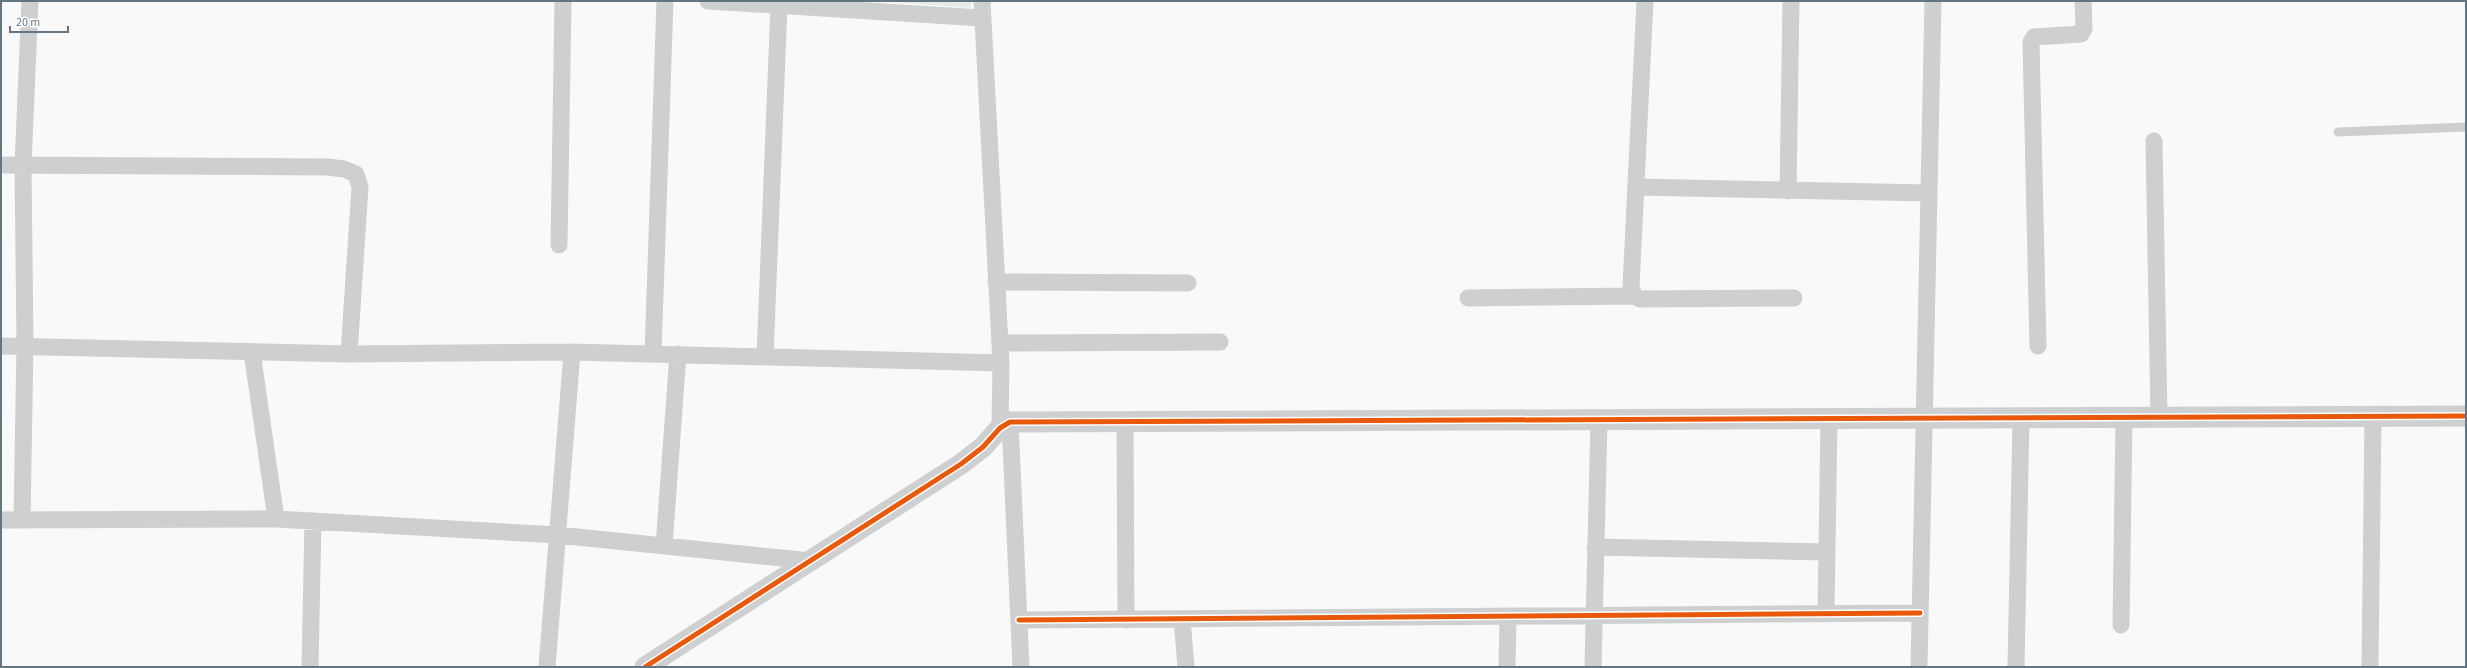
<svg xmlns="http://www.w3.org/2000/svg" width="2467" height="668" font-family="'Source Sans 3',sans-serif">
<rect width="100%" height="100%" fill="#f9f9f9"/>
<!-- built -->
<path fill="#e8e9e9" d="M877,1H971V8Z"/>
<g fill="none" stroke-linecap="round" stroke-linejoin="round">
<!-- service -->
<path stroke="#cecfd0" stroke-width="9" d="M2338,132L2466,127"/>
<!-- minor -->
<path stroke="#cecfd0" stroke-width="17" d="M708,1L982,18
M982,1L1001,363L1000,428
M1645,1L1631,286L1634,296L1640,299L1794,298
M2154,141L2159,418
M1,165L327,167L344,169L356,174L360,187L349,354L1,346
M1636,187L1929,193
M1788,191L1791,1
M559,245L563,1
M996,282L1188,283
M1468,298L1634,296
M1000,343L1220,342
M2038,346L2031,42L2034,37L2081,34L2084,29L2083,1
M252,352L276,519
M349,354L572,352L1001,363
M653,354L665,1
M765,357L779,5
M1010,422L1021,667
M1125,422L1126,620
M1,520L276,519L558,535L811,561
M22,520L25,345L23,165L30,1
M664,546L678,354
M1595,547L1827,552
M1826,614L1829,419
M1182,619L1186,667
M1019,620L1920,613
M2121,625L2124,418
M310,667L313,521
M547,667L572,352
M1507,667L1508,616
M1593,667L1599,420
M1919,667L1933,1
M2016,667L2021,418
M2370,667L2373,417"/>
<!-- tertiary -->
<path stroke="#cecfd0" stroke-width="21" d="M645,667L961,464L983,447L1000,428L1010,422L2466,416"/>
<!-- cycleway casing -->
<g stroke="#fff" stroke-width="8">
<path id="cycleway" d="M1019,620L1920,613
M645,667L961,464L983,447L1000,428L1010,422L2466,416"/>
</g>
<!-- cycleway -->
<use href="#cycleway" stroke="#e8590c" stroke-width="5"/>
</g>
<!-- border -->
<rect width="2467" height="668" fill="none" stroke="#657683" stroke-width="4"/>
<!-- scale -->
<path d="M10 26v6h58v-6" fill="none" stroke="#657683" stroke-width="2"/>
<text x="16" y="26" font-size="12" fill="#657683" stroke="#ffffff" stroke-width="3" paint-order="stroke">20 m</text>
</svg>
